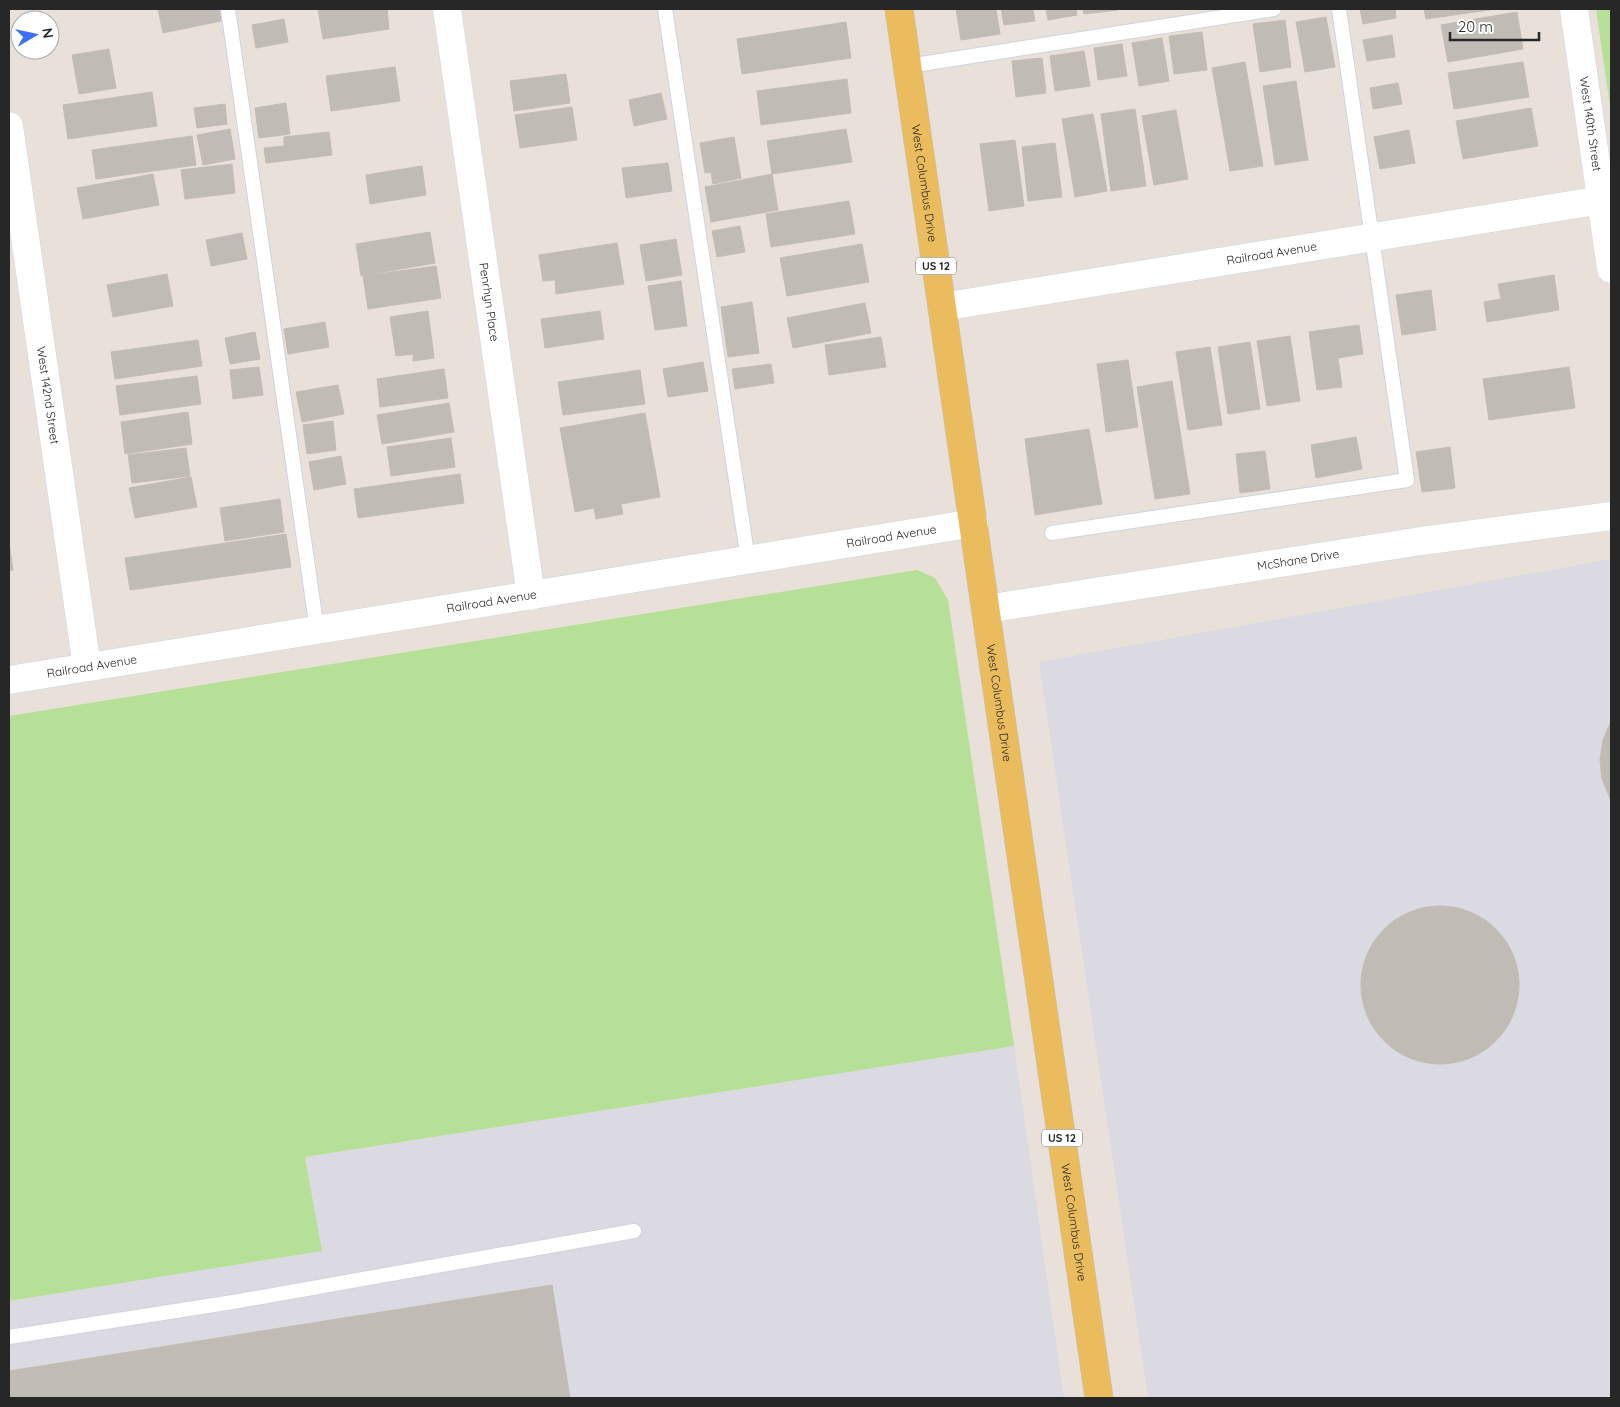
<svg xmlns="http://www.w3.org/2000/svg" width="1620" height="1407" font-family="Quicksand,sans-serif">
<rect width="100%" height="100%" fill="#e9e1d9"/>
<!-- industrial -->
<path fill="#dbdae2" d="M1611,559V1398H1148L1039,662Z
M1014,1046L1064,1398H9V1301L322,1251L305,1157Z"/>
<!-- green -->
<path fill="#b6df97" d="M1596,9H1611V113Z
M917,570L935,578L948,600L1014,1046L305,1157L322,1251L9,1301V716Z"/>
<!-- building -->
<path fill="#c1bbb6" stroke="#c4bcb3" d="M158,9H219L221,21L163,33Z
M318,9H387L389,29L323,39Z
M956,9H996L1000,34L961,40Z
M1001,9H1033L1035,21L1004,25Z
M1046,9H1076L1077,15L1048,20Z
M1083,9H1118V10L1084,14Z
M1360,9H1395L1396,18L1363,24Z
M1424,9H1496L1426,19Z
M1517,12L1523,49L1448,62L1441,25Z
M1326,17L1335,67L1305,72L1296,22Z
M284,19L288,42L256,48L252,25Z
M1285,20L1291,67L1260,72L1253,24Z
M846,22L851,58L742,74L737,39Z
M1202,32L1207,70L1174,74L1169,36Z
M1392,35L1395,57L1367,61L1363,40Z
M1162,38L1169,81L1139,86L1132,43Z
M1122,44L1127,76L1098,80L1094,48Z
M109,49L116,88L79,94L72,55Z
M1084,51L1090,86L1055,91L1050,56Z
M1042,58L1046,93L1016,97L1012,61Z
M1245,62L1263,166L1230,171L1212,68Z
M1523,62L1529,97L1454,109L1448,73Z
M395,67L400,101L331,111L326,76Z
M566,74L570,103L514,111L510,81Z
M847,79L851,113L761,125L757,91Z
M1296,81L1308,160L1275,165L1263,86Z
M1398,83L1402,104L1373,109L1370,88Z
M152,92L157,126L68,139L63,105Z
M661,93L667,119L634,126L629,100Z
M286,103L290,134L259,138L255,108Z
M225,104L227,124L197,128L194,108Z
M572,107L577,140L520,148L515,115Z
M1531,108L1538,146L1463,159L1456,121Z
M1135,109L1146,186L1111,191L1101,114Z
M1176,110L1188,179L1154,185L1142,116Z
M1093,114L1107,191L1075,197L1062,119Z
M230,129L235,159L203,165L197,135Z
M846,129L852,162L772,174L767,141Z
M1409,130L1415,163L1380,169L1374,137Z
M329,132L332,155L266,163L264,148L284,146V137Z
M192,136L196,165L96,179L92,150Z
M734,137L741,178L713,184L711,172L705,173L700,143Z
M1015,140L1024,206L989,211L980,144Z
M1055,143L1062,197L1028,201L1022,147Z
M668,163L672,191L626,198L622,168Z
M232,164L235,193L185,199L181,170Z
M422,166L426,195L370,204L366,175Z
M153,174L159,205L83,219L77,188Z
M772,174L778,210L711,222L705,187Z
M849,201L855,234L771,247L766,214Z
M740,226L745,252L717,257L712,231Z
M430,232L435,263L361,276L356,244Z
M242,233L247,259L211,266L206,240Z
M676,239L682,275L646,281L640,245Z
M617,243L624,284L556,294L555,280L543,281L539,255Z
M862,244L869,282L787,296L780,258Z
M436,266L441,298L368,309L363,276Z
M167,274L173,306L113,317L107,285Z
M1554,275L1559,310L1487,322L1484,302L1501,299L1498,284Z
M681,281L687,326L655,330L648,286Z
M1431,290L1436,330L1402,335L1396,295Z
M752,302L759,353L728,357L721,307Z
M865,303L871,333L793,348L787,318Z
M428,311L434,358L413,361V354L396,356L390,317Z
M600,311L604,339L545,348L541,319Z
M325,322L329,347L288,354L284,329Z
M1359,325L1363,354L1338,358L1342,387L1317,390L1309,332Z
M255,332L260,359L230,364L225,338Z
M1290,336L1300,401L1267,406L1257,341Z
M881,337L886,367L829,375L825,345Z
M198,340L202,366L115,379L111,352Z
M1250,342L1260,409L1228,414L1218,347Z
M1210,347L1222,425L1188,430L1176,352Z
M1128,360L1138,427L1106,432L1097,364Z
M703,362L708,391L668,397L663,369Z
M771,364L774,383L735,389L732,369Z
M259,367L263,395L233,399L230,370Z
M1569,367L1575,408L1489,420L1483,379Z
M444,369L448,398L380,407L377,379Z
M640,370L645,404L563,415L558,382Z
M197,376L201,404L120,415L116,386Z
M1172,381L1190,494L1155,499L1137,387Z
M338,385L344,414L302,422L296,392Z
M449,403L454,432L382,444L377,415Z
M188,412L192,444L125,454L121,422Z
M645,413L660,497L621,504L623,514L596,519L594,508L575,512L560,428Z
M333,421L336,450L307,454L303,425Z
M1089,429L1102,504L1035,515L1025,439Z
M1356,437L1362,469L1316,478L1311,445Z
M451,438L455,467L391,476L387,447Z
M1450,447L1455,488L1422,492L1416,452Z
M186,448L190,476L132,483L128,455Z
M1265,451L1270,489L1240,493L1236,454Z
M341,456L346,484L314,490L309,462Z
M460,474L464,503L358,518L354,489Z
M191,477L197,507L135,518L129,488Z
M280,499L284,532L225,541L220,508Z
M286,534L291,567L130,590L125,558Z
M9,542L13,570L9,571Z
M1611,721V801L1602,779L1600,760L1603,740Z
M1361 985a79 79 0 1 1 158 0a79 79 0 1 1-158 0Z
M552,1285L570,1398H9V1371Z"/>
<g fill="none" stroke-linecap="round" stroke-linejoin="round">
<!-- service casing -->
<g stroke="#ced3e0" stroke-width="16">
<path id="service" d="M228,9L317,630
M665,9L748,560
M908,66L1274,9
M1052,533L1407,480L1339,9
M9,1337L233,1302L634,1231"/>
</g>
<!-- minor casing -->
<g stroke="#ced3e0" stroke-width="29">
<g id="minor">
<path id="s1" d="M447,9L531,596"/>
<path id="s2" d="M1574,9L1611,269"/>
<path id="s3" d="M9,126L87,667"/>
<path id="s4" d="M942,307L1602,200"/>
</g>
</g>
<!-- tertiary casing -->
<g stroke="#ced3e0" stroke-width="29">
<g id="tertiary">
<path id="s5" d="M986,609L1421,541L1611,516"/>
<path id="s6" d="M9,680L974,523"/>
</g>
</g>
<!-- primary casing -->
<g stroke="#c3c3c3" stroke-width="29">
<g id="primary">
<path id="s7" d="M899,9L1099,1398"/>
</g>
</g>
<!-- service -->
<use href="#service" stroke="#fff" stroke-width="14"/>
<!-- minor -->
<use href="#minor" stroke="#fff" stroke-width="28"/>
<!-- tertiary -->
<use href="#tertiary" stroke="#fff" stroke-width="28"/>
<!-- primary -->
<use href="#primary" stroke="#eabc5d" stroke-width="28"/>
</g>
<g text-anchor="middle" stroke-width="5" stroke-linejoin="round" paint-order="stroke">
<!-- shield labels -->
<g fill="#fff" stroke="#686868" stroke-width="1">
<rect x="916" y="257.5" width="40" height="17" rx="4"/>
<rect x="1042" y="1129.5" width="40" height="17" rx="4"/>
</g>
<g font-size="11" font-weight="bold" fill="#272727">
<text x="936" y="270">US 12</text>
<text x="1062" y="1142">US 12</text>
</g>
<!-- street labels -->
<g font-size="12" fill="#272727" stroke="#fff">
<text dy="4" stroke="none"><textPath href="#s2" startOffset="116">West 140th Street</textPath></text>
<text dy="4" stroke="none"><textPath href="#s7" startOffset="176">West Columbus Drive</textPath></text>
<text dy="4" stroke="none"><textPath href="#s4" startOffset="334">Railroad Avenue</textPath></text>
<text dy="4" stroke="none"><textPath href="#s1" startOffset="296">Penrhyn Place</textPath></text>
<text dy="4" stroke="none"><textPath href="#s3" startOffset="272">West 142nd Street</textPath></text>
<text dy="4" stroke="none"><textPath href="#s6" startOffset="894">Railroad Avenue</textPath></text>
<text dy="4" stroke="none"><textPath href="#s5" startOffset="316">McShane Drive</textPath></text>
<text dy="4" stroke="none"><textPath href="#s6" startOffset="489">Railroad Avenue</textPath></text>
<text dy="4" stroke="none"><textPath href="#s6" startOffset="84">Railroad Avenue</textPath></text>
<text dy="4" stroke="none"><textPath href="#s7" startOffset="701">West Columbus Drive</textPath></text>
<text dy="4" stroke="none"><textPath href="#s7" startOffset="1226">West Columbus Drive</textPath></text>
</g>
</g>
<!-- border -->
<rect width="1620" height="1407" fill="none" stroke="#272727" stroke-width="20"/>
<!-- north arrow -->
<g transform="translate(35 35) rotate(81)"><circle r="24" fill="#ffffff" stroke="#a9a9a9"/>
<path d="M0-4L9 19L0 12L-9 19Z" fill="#3d70f2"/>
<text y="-8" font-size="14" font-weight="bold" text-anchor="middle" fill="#272727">N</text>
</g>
<!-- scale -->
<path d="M1450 32v8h89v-8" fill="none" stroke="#272727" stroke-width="2.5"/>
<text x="1458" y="32" font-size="15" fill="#272727" stroke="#ffffff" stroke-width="4" paint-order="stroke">20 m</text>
</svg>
